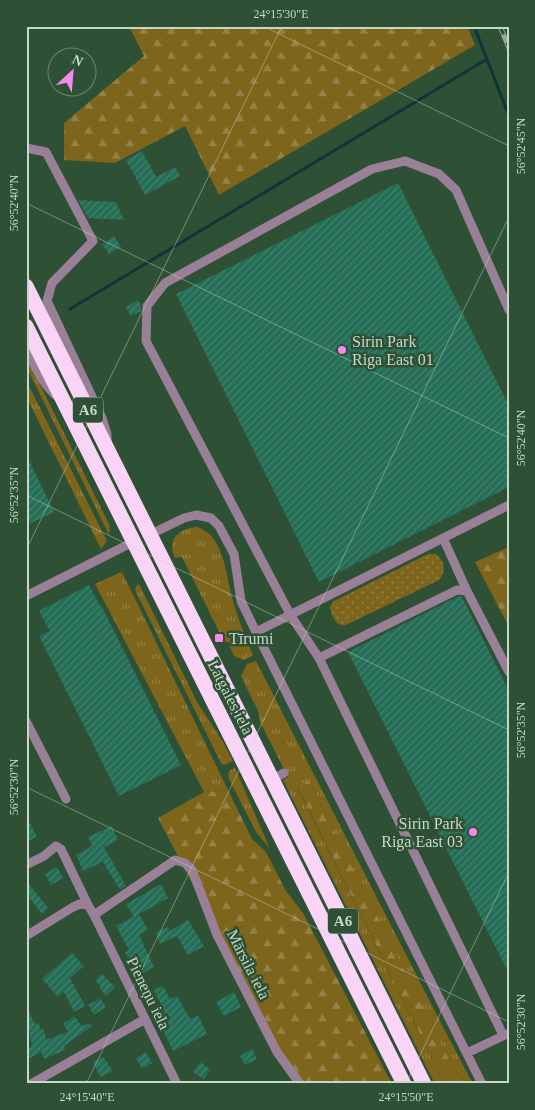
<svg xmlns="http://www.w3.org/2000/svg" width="535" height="1110" font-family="'Times New Roman',serif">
<defs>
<pattern id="grass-tufts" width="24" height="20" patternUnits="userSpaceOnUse" patternTransform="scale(1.25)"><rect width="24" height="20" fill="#7e651c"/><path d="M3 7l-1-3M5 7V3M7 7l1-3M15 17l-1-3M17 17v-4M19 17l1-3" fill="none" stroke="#948246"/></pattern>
<pattern id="forest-firs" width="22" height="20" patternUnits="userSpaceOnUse" patternTransform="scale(1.25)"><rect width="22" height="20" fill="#7e651c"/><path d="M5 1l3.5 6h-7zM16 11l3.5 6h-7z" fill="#948246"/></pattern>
<pattern id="garden-dots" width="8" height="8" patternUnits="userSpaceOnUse" patternTransform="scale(1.25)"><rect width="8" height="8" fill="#7e651c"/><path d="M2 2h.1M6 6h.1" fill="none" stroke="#948246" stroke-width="1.8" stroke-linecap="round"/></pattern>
<pattern id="building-hatch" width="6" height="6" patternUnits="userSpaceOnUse" patternTransform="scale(1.25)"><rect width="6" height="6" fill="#246d56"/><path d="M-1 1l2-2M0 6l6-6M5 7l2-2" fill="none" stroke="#42816d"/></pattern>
</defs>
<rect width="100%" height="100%" fill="#2e5035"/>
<!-- grass -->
<path fill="url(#grass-tufts)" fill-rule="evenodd" d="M26,356L109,524L110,530L109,535L26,366Z
M26,380L107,541L101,549L26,396Z
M197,527C224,535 226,575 232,597C237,616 245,637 253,655L244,660L234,656L228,642H224L182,557L175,558C166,539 180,528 197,527Z
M121,572L123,574L228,790L204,792L95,584Z
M139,584L197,702L223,742L233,761L224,765L221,763L135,590L136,586Z
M256,661L443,1027L473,1084H435L283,780L288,777L260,722L258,711L241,676L247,664ZM309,780L454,1072L442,1078L297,787Z
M235,768L270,849L256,832L228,777L229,771Z"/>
<!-- forest -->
<path fill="url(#forest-firs)" d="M129,26H467L475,45L219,195L185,126L115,163L64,160V123L144,56Z
M509,547V627L475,562Z
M309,780L455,1072L442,1078L297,786Z
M228,790L252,839L266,852L286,891L303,913L392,1084H297L158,818L204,792Z"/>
<!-- garden -->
<path fill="url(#garden-dots)" d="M428,554H436C446,563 446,571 439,580L346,625C336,627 332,616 330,607L334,601Z"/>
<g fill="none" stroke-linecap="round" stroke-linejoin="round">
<!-- stream -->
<path stroke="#11343a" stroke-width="3" d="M474,26L509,116
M70,309L487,59"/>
</g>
<!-- building -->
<path fill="url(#building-hatch)" d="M142,151L156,177L175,167L180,176L145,195L126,160Z
M398,183L509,406V487L319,582L176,294Z
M78,200L116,202L124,220L88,218Z
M114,236L121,247L109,254L102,244Z
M138,300L141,305V311L131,316L126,307Z
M26,454L54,512L29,524L26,518Z
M89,585L100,606L101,605L181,765L119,796L39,636L50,631L39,611Z
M459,596L462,597L509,691V974L348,652Z
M26,815L37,837L26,842Z
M112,826L118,840L104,847L126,886L120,890L103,862L83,871L76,855L92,846L88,837Z
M57,867L63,878L51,885L45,874Z
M26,880L48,908L42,914L26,894Z
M161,884L168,898L134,917L126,904Z
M139,914L148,930L139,935L154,967L137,976L125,952L129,950L116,926Z
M188,920L204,946L188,955L177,936L160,944L156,932L168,927L170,931Z
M72,953L84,966L70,978L85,1006L74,1012L64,992L58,997L42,979Z
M102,974L115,987L106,996L99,988L101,987L95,980Z
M163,986L170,999L177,996L190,1019L198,1015L207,1034L173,1051L156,1017L165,1013L154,990Z
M234,992L241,1007L224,1016L216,1002Z
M100,998L106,1007L94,1015L88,1005Z
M27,1008L35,1024L39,1023L40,1030L44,1029L46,1040L68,1032L63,1024L74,1016L82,1026L90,1023L92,1026L64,1046L65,1050L44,1059L41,1052L26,1060V1050L32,1046L26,1017Z
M252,1049L257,1059L245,1065L240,1056Z
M146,1052L152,1063L145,1067H141L136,1058Z
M103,1057L113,1071L100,1077L93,1062Z
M200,1062L210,1069L204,1079L193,1072Z"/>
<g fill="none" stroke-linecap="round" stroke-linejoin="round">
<!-- minor -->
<path stroke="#998097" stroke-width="9" d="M26,148L46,152L93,241L52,283L47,301L102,418L107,434V442
M26,349C35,366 43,386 59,398
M149,535L184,518L196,515L211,518L219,526L234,554L241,601L256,632L482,1084
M443,538L467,591
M26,596L133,542
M256,632L509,505
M319,658L291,616L146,341L147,306L165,283L372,169L405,161L439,174L456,190L509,310
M26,721L66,799
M273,779L284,773
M26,865L44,856L56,846L61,849L88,905
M94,915L175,860L185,863L192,870L217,935L277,1052L300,1084
M26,936L73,907L80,904L88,905L94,915L177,1084
M503,1035L319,658L457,590L467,591L509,672
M467,1053L507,1034
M31,1084L145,1019"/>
<!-- highway -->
<path stroke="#fad4f7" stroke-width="15" d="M26,286L424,1084
M26,326L404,1084"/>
<!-- rail casing -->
<g stroke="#92aa96" stroke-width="5">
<path id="rail" d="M500,26L509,48"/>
</g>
<!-- rail -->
<use href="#rail" stroke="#2e5035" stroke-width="3" stroke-dasharray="9" stroke-linecap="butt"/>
</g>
<!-- ticks -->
<path fill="none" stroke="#c6d9c8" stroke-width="1" stroke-opacity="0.45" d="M263,26L509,146M26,203L509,438M26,495L509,730M26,550L282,26M26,787L509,1022M26,1079L36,1084M86,1084L509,217M406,1084L509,872"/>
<!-- markers -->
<g fill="#f489ef" stroke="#2e5035" stroke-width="2">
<circle cx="342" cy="350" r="5"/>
<rect x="214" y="633" width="10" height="10" rx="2.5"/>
<circle cx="473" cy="832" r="5"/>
</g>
<g text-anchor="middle" stroke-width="5" stroke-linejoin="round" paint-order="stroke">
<!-- shield labels -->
<g fill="#2e5035" stroke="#98b09c" stroke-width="1">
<rect x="73" y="397.5" width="30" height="25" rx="4"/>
<rect x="328" y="908.5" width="30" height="25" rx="4"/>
</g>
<g font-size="15" font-weight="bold" fill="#c6d9c8">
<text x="88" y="415">A6</text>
<text x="343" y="926">A6</text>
</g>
<!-- poi labels -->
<g font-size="16" fill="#c6d9c8" stroke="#2e5035" text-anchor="start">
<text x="352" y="347">Sirin Park<tspan x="352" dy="18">Riga East 01</tspan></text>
<text x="229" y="644">Tīrumi</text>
<text x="463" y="829" text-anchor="end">Sirin Park<tspan x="463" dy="18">Riga East 03</tspan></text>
</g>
<!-- street labels -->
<g font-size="16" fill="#c6d9c8" stroke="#2e5035">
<text transform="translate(231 697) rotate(63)" y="6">Latgales iela</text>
<text transform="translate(249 964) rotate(63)" y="6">Mārsila iela</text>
<text transform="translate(149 993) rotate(64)" y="6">Pieneņu iela</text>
</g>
</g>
<!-- border -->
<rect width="535" height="1110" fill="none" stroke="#2e5035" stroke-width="55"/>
<!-- north arrow -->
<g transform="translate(72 72) rotate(26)"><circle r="24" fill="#2e5035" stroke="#6b8770"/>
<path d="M0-4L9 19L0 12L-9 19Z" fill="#f489ef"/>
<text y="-8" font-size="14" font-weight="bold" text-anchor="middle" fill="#c6d9c8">N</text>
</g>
<rect x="28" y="28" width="480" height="1054" fill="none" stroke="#c6d9c8" stroke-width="2"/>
<g font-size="12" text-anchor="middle" fill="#c6d9c8">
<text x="281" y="18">24°15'30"E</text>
<text transform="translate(521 146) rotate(-90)" y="4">56°52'45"N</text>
<text transform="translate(14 203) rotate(-90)" y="4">56°52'40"N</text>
<text transform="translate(521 438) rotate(-90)" y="4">56°52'40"N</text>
<text transform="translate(14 495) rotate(-90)" y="4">56°52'35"N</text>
<text transform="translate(521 730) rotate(-90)" y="4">56°52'35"N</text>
<text transform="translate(14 787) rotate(-90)" y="4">56°52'30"N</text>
<text transform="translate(521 1022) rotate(-90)" y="4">56°52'30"N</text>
<text x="87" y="1101">24°15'40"E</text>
<text x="406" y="1101">24°15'50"E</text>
</g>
</svg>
